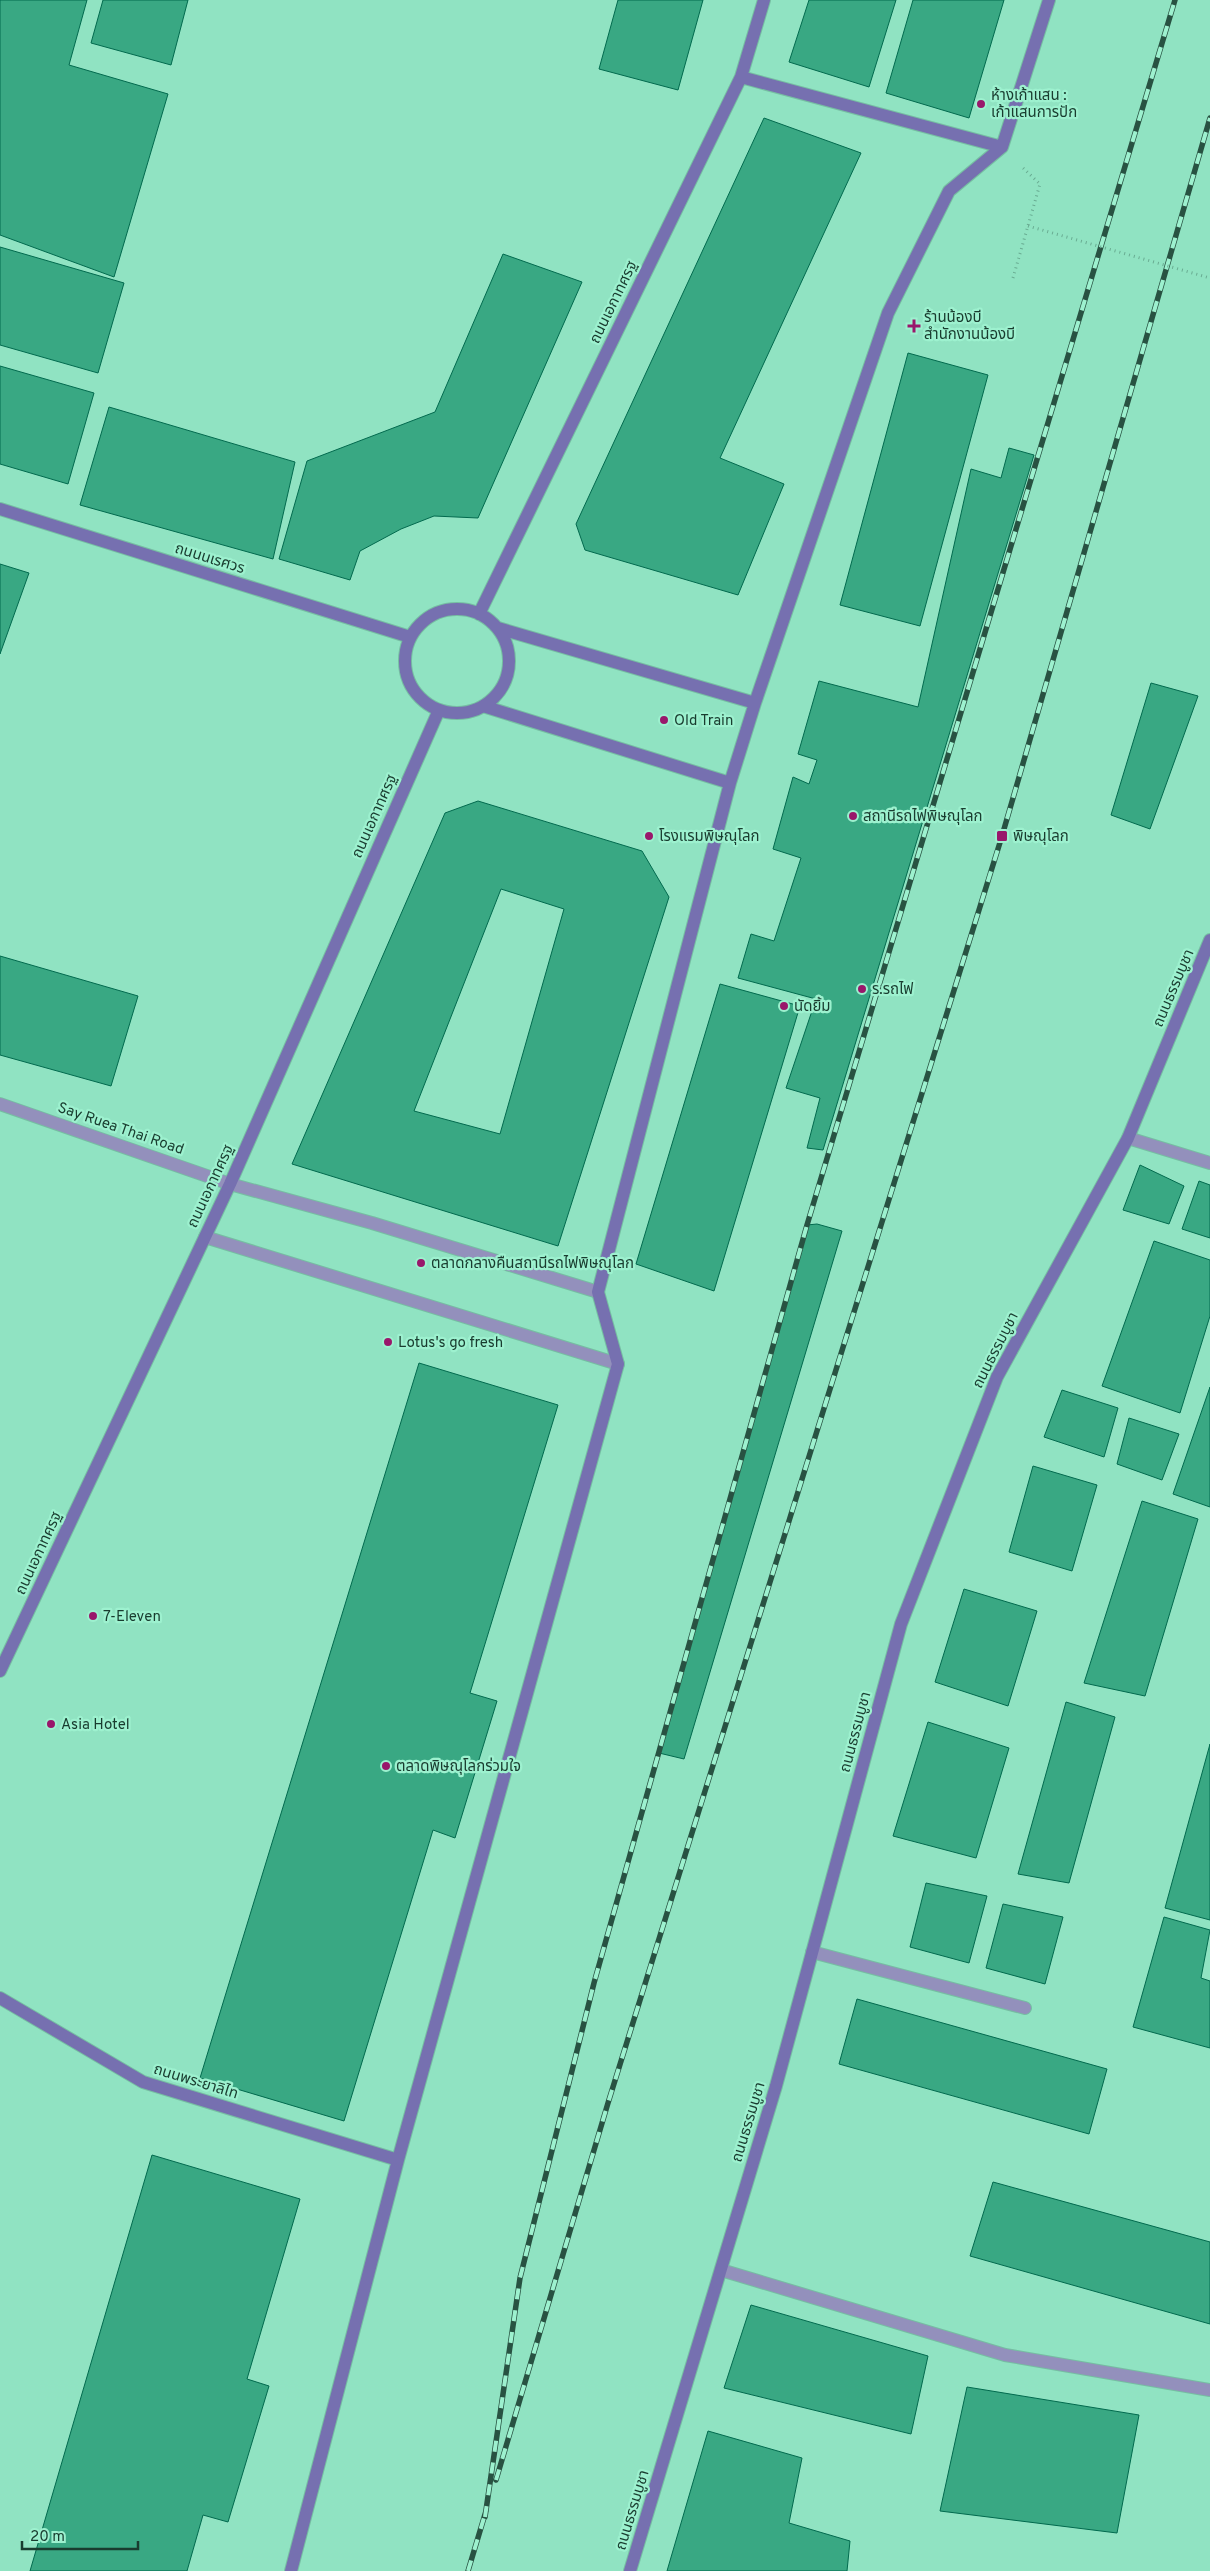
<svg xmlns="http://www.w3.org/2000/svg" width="1210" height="2571" font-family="Overpass,'Noto Sans Thai',sans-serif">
<rect width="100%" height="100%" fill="#90e3c2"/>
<!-- building -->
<path fill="#39a883" stroke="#026a4e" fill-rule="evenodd" d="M0,0H87L69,65L168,94L114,277L0,235Z
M103,0H188L171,65L91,43Z
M618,0H703L678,90L599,69Z
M809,0H896L869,87L789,62Z
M913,0H1004L969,118L886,93Z
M764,118L861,153L720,458L784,484L738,595L585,550L576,524Z
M0,247L124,283L98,373L0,345Z
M503,254L582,282L478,518L434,516L401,529L360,551L350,580L279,559L307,461L435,412Z
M908,353L988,375L920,626L840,605Z
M0,366L94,393L68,484L0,464Z
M109,407L295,462L273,559L80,505Z
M1009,448L1034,455L823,1150L807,1148L820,1098L786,1088L816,999L738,978L751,934L774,941L801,858L773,849L793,777L809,784L817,760L798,754L819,681L918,707L971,469L1001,478Z
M0,564L29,573L0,654Z
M1151,683L1198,696L1150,829L1111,815Z
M478,801L642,851L669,897L558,1246L292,1164L445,813ZM501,889L564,909L500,1134L414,1111Z
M0,956L138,996L111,1086L0,1055Z
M720,984L800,1006L714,1291L636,1264Z
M1140,1165L1184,1186L1169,1224L1123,1210Z
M1199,1181L1210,1185V1238L1182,1229Z
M817,1224L842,1231L684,1759L659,1753L807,1225Z
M1154,1241L1210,1260V1316L1180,1413L1102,1386Z
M419,1363L558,1405L470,1693L497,1701L455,1838L433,1830L344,2121L200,2078Z
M1210,1387V1507L1173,1494Z
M1062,1390L1118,1408L1104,1457L1044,1437Z
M1129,1418L1179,1434L1162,1480L1117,1464Z
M1033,1466L1097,1485L1072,1571L1009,1552Z
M1142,1501L1198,1519L1145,1696L1084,1683Z
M964,1589L1037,1611L1008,1706L935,1682Z
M1066,1702L1115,1717L1069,1883L1018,1874Z
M928,1722L1009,1748L976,1858L893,1836Z
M1210,1744V1920L1165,1908Z
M926,1883L987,1896L969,1963L910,1947Z
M1003,1904L1063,1917L1045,1984L986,1968Z
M1164,1917L1210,1930L1201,1978L1210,1981V2048L1133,2027Z
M857,1999L1107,2069L1089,2134L839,2064Z
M152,2155L300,2199L247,2379L269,2386L228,2522L203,2515L187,2571H30Z
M993,2182L1210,2242V2324L970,2256Z
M751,2305L928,2356L911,2434L724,2388Z
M967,2387L1139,2415L1117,2533L940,2511Z
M708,2431L802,2458L789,2523L850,2541L847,2571H667Z"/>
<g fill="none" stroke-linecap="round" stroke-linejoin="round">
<!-- lane casing -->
<g stroke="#76bea2" stroke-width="14">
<path id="lane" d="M230,1184L372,1223L598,1292
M205,1237L618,1364"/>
</g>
<!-- street casing -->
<g stroke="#76bea2" stroke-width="14">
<path id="street" d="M0,1104L230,1184
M1128,1138L1210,1163
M812,1952L1025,2008
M721,2270L1005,2355L1210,2390"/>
</g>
<!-- secondary casing -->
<g stroke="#76bea2" stroke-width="14">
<path id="secondary" d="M741,77L1002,147
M0,509L410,637
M405 661a52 52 0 1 1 104 0a52 52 0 1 1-104 0Z
M479,614L741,77L764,0
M498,628L755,703
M483,706L730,783
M0,1671L230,1184L439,710
M0,1998L143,2082L398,2160
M291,2571L398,2160L618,1364L598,1292L730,783L755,703L888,313L949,191L1002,147L1049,0
M630,2571L776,2086L901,1624L997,1377L1128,1138L1210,940"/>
</g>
<!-- path -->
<path stroke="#69ac92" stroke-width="3" stroke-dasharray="1 4" stroke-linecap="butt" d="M1013,278L1040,184L1021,166"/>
<!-- lane -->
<use href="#lane" stroke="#9390bc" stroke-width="12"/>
<!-- street -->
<use href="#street" stroke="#9390bc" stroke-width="12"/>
<!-- secondary -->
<use href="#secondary" stroke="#7670b0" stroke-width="12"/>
<!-- rail casing -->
<g stroke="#285242" stroke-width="5.5">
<path id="rail" d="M496,2480L608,2103L1002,836L1210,118
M485,2517L520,2278L594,1983L807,1225L1175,0
M468,2571L486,2511"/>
</g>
<!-- rail -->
<use href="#rail" stroke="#9df1cf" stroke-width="4" stroke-dasharray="11" stroke-linecap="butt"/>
<!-- path-bridge -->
<path stroke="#69ac92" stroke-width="3" stroke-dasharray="1 4" stroke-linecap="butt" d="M1028,226L1210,278"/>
</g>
<!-- markers -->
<g fill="#99176b" stroke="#9df1cf" stroke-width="2">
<circle cx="981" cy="104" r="5"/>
<path d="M911.5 318.5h5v5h5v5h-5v5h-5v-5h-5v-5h5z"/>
<circle cx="664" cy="720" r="5"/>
<circle cx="853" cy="816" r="5"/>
<circle cx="649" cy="836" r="5"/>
<rect x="996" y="830" width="12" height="12" rx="2.5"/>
<circle cx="862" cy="989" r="5"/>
<circle cx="784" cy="1006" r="5"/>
<circle cx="421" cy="1263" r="5"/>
<circle cx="388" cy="1342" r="5"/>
<circle cx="93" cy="1616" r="5"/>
<circle cx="51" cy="1724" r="5"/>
<circle cx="386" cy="1766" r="5"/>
</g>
<g text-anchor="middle" stroke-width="4.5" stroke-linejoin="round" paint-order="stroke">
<!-- poi labels -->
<g font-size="15" fill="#193c2f" stroke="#9df1cf" text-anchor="start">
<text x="991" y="100">ห้างเก้าแสน :<tspan x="991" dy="17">เก้าแสนการปัก</tspan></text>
<text x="924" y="322">ร้านน้องบี<tspan x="924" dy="17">สำนักงานน้องบี</tspan></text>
<text x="674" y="725">Old Train</text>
<text x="863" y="821">สถานีรถไฟพิษณุโลก</text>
<text x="659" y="841">โรงแรมพิษณุโลก</text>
<text x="1013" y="841">พิษณุโลก</text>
<text x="872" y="994">ร.รถไฟ</text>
<text x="794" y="1011">นัดยิ้ม</text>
<text x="431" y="1268">ตลาดกลางคืนสถานีรถไฟพิษณุโลก</text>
<text x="398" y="1347">Lotus's go fresh</text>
<text x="103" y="1621">7-Eleven</text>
<text x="61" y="1729">Asia Hotel</text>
<text x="396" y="1771">ตลาดพิษณุโลกร่วมใจ</text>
</g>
<!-- street labels -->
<g font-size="15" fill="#193c2f" stroke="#9df1cf">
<text transform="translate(613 302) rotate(-64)" y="5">ถนนเอกาทศรฐ</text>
<text transform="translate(210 558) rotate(17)" y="5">ถนนนเรศวร</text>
<text transform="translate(374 816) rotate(-66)" y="5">ถนนเอกาทศรฐ</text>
<text transform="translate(1173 988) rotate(-67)" y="5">ถนนธรรมบูชา</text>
<text transform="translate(121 1128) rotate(19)" y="5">Say Ruea Thai Road</text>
<text transform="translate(210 1186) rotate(-65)" y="5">ถนนเอกาทศรฐ</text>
<text transform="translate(995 1350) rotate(-63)" y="5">ถนนธรรมบูชา</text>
<text transform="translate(38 1553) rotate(-65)" y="5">ถนนเอกาทศรฐ</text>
<text transform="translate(855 1732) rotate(-75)" y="5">ถนนธรรมบูชา</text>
<text transform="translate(196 2081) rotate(17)" y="5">ถนนพระยาลิไท</text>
<text transform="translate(748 2122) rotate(-73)" y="5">ถนนธรรมบูชา</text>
<text transform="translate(632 2510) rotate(-73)" y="5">ถนนธรรมบูชา</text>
</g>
</g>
<!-- scale -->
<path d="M22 2541v8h116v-8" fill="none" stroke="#193c2f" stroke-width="2.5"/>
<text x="30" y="2541" font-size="15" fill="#193c2f" stroke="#9df1cf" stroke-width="4" paint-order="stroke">20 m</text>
</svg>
